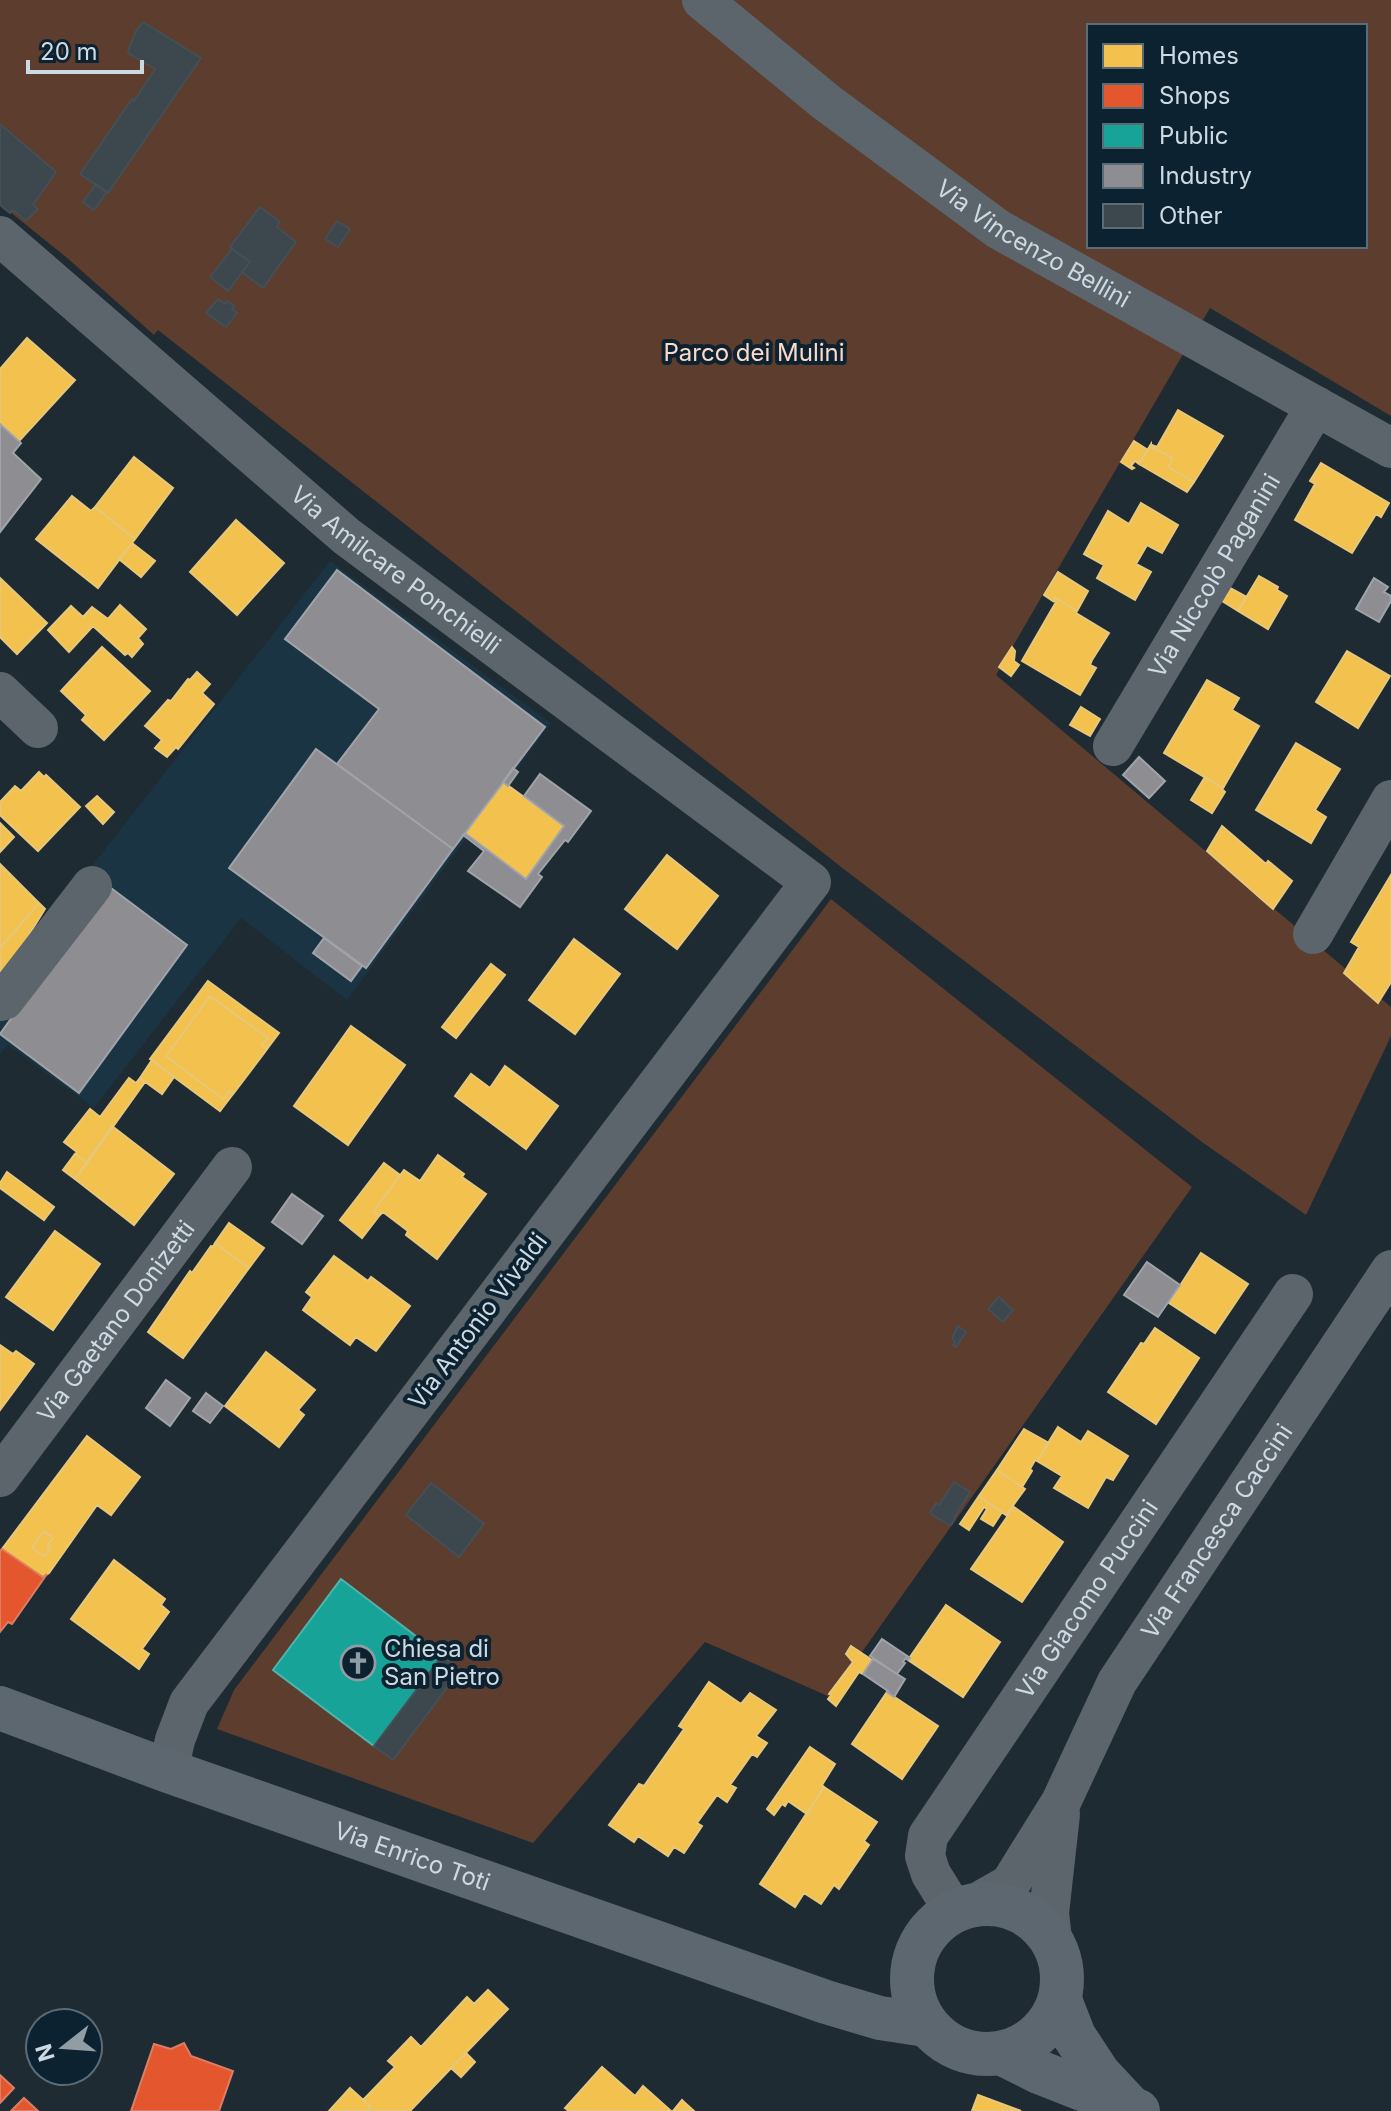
<svg xmlns="http://www.w3.org/2000/svg" width="1391" height="2111" font-family="Inter,sans-serif">
<rect width="100%" height="100%" fill="#1f2b33"/>
<!-- built -->
<path fill="#1a3444" d="M330,561L551,723L347,1000L241,918L94,1108L8,1045L0,1054V984Z"/>
<!-- green -->
<path fill="#5c3d2e" fill-rule="evenodd" d="M0,0H1391V416L1210,308L996,675L1391,1007V1036L1306,1215L1202,1142L845,870L158,330L154,335L66,257L0,204ZM1089,26H1365V246H1089Z
M831,899L1192,1187L830,1697L705,1642L533,1843L217,1729L234,1690Z"/>
<!-- homes -->
<path fill="#f2c14e" stroke="#e7c87b" stroke-width="2" fill-rule="evenodd" d="M27,338L75,380L19,441L0,424V369Z
M1178,410L1223,436L1194,482L1168,467L1173,458L1151,447L1152,445L1157,447Z
M1134,441L1148,450L1139,464L1135,461L1131,466L1134,468L1132,469L1121,462Z
M1151,444V447L1173,458L1168,467L1194,482L1187,492L1139,464Z
M134,457L173,488L135,539L95,507Z
M1321,463L1389,503L1381,517L1376,514L1352,553L1295,520L1315,484L1310,481Z
M72,496L91,511L95,507L135,539L98,588L36,539Z
M1141,503L1178,525L1162,553L1147,545L1136,564L1151,572L1135,600L1097,578L1104,565L1084,554L1108,511L1129,524Z
M236,520L284,563L237,615L190,572Z
M132,543L155,561L141,577L119,559Z
M1058,572L1088,591L1077,611L1055,598L1053,601L1044,595Z
M1259,576L1278,587L1277,590L1287,596L1268,629L1238,611Z
M0,578L47,623L17,654L0,637Z
M1230,588L1247,597L1238,611L1222,601Z
M1055,598L1077,611L1076,613L1109,633L1092,660L1090,665L1096,668L1080,695L1022,661L1056,602L1053,601Z
M120,605L146,629L138,638L143,644L132,657L128,653L125,655L93,626L69,652L48,630L71,606L83,617L92,607L108,619Z
M102,647L150,691L104,740L82,720L86,715L61,691Z
M1012,647L1015,651L1014,661L1019,665L1011,676L999,667Z
M1347,651L1390,676L1358,728L1316,702Z
M197,672L210,684L202,693L214,704L178,749L176,747L167,757L155,748L162,740L145,726L168,700L171,701L188,679L190,680Z
M1207,680L1239,698L1232,710L1259,726L1223,788L1164,753Z
M1081,707L1100,719L1090,736L1070,725Z
M1296,743L1340,769L1315,810L1326,817L1311,843L1256,810Z
M39,772L44,777L46,775L80,807L38,851L0,815V802L15,786L21,791Z
M1205,777L1223,788L1222,789L1225,792L1212,813L1191,800Z
M503,782L564,826L526,879L465,833Z
M97,796L114,812L103,824L86,806Z
M0,823L14,837L0,852Z
M1222,826L1266,864L1268,861L1292,881L1273,909L1207,851Z
M667,855L718,896L677,949L625,909Z
M0,864L39,903L0,948Z
M1391,875V982L1378,1003L1344,973L1359,947L1351,942Z
M39,903L45,909L1,980L0,948Z
M574,939L620,974L575,1034L529,1000Z
M491,964L505,975L456,1038L442,1027Z
M208,981L279,1033L267,1049L262,1045L268,1038L210,996L166,1056L223,1099L229,1091L233,1094L220,1111L150,1059Z
M210,996L268,1038L262,1045L267,1049L265,1052L233,1094L229,1091L223,1099L166,1056Z
M351,1026L405,1065L348,1145L294,1106Z
M152,1060L174,1077L162,1094L140,1078Z
M505,1066L558,1106L526,1149L455,1096L471,1074L490,1088Z
M129,1078L136,1083L140,1078L145,1082L87,1163L75,1154L77,1152L64,1142L90,1109L100,1117Z
M112,1126L174,1174L134,1225L75,1179Z
M75,1154L87,1163L75,1179L63,1170Z
M438,1155L464,1174L462,1177L486,1194L437,1259L406,1235L408,1231L383,1212L379,1216L373,1212L404,1170L420,1181Z
M384,1163L400,1175L373,1212L379,1216L362,1238L340,1220Z
M7,1172L54,1207L44,1220L0,1188V1183Z
M229,1223L264,1248L249,1268L215,1243Z
M55,1231L100,1264L53,1330L6,1297Z
M215,1243L249,1268L183,1358L148,1332L190,1271L192,1273L211,1246L213,1247Z
M1201,1253L1248,1284L1215,1333L1169,1303Z
M334,1256L368,1281L371,1277L410,1306L376,1351L356,1337L350,1345L303,1310L312,1297L306,1292Z
M1155,1328L1199,1358L1156,1424L1108,1392L1141,1343L1144,1344Z
M0,1345L13,1354L16,1351L34,1364L0,1410Z
M266,1352L315,1390L298,1410L304,1415L279,1447L225,1406Z
M1058,1427L1081,1442L1088,1431L1128,1456L1113,1480L1106,1477L1088,1508L1054,1488L1062,1476L1037,1461Z
M1024,1429L1049,1443L1037,1461L1035,1460L1034,1462L1030,1469L1032,1471L1022,1487L997,1470Z
M87,1436L140,1477L111,1515L97,1505L49,1573L43,1577L2,1549ZM44,1531L53,1538L47,1546L50,1549L44,1556L32,1548Z
M997,1470L1025,1489L1006,1515L979,1496Z
M979,1496L1002,1512L993,1526L981,1519L987,1509L984,1507L969,1530L960,1524Z
M1014,1507L1063,1542L1022,1602L971,1569Z
M44,1531L53,1538L47,1546L50,1549L44,1556L32,1548Z
M114,1560L165,1599L161,1605L169,1612L142,1649L149,1654L139,1669L71,1619Z
M946,1605L1000,1642L963,1697L908,1660Z
M851,1646L872,1660L863,1674L859,1672L836,1706L828,1699L831,1695L829,1694L853,1662L846,1654Z
M709,1682L741,1704L750,1693L776,1710L756,1736L767,1743L757,1757L752,1754L730,1785L736,1788L727,1802L717,1795L697,1823L702,1826L684,1853L674,1847L668,1856L638,1836L634,1842L609,1825L639,1784L644,1786L684,1729L679,1726Z
M887,1692L938,1726L902,1779L852,1744Z
M810,1747L835,1764L822,1785L824,1787L807,1814L788,1801L785,1806L782,1804L774,1815L767,1809Z
M824,1787L877,1822L864,1841L869,1845L839,1889L834,1885L821,1904L804,1893L795,1907L760,1884Z
M488,1990L508,2009L410,2111H367L371,2107L363,2100L395,2067L388,2061L411,2037L421,2047L467,1997L474,2004Z
M466,2053L475,2062L461,2077L451,2068Z
M602,2067L635,2096L643,2086L671,2111H569L565,2108Z
M350,2088L371,2107L367,2111H329Z
M978,2095L1021,2111H972Z
M682,2100L684,2102L694,2111H673Z"/>
<!-- shops -->
<path fill="#e4572e" stroke="#dd7e64" stroke-width="2" d="M2,1549L43,1577L47,1574L12,1624L8,1622L0,1632V1551Z
M184,2043L191,2056L233,2071L219,2111H131L154,2044L171,2049Z
M0,2075L14,2088L0,2103Z
M24,2098L38,2111H11Z"/>
<!-- public -->
<path fill="#17a398" stroke="#4eb4ae" stroke-width="2" d="M341,1579L442,1656L374,1746L273,1670Z"/>
<!-- industry -->
<path fill="#8d8d92" stroke="#a0a4aa" stroke-width="2" d="M0,424L21,443L13,453L41,479L0,532Z
M337,570L545,727L453,849L337,764L379,709L285,639Z
M1374,578L1388,587L1384,592L1391,596V601L1379,622L1356,609Z
M316,749L453,849L366,968L229,868Z
M1139,757L1165,781L1149,798L1123,775Z
M513,768L518,772L508,786L503,782Z
M540,774L591,811L568,842L565,840L538,874L542,877L520,907L468,871L484,851L463,835L465,833L526,879L564,826L524,796Z
M107,885L187,945L79,1093L0,1034Z
M324,938L362,966L351,981L313,953Z
M292,1194L323,1216L302,1244L272,1222Z
M1147,1262L1180,1285L1158,1317L1124,1295Z
M166,1380L190,1398L170,1426L146,1408Z
M206,1393L223,1406L210,1423L193,1411Z
M882,1639L910,1658L908,1660L906,1658L903,1662L905,1663L897,1674L870,1656Z
M873,1659L905,1679L894,1697L887,1692L888,1691L863,1674Z"/>
<!-- building -->
<path fill="#3d474e" stroke="#454f55" stroke-width="2" d="M143,22L201,58L108,193L80,174L132,99L134,101L155,69L128,53L131,42H132L136,31Z
M0,124L56,172L33,205L38,209L26,221L13,210L10,213L0,205Z
M96,184L107,192L94,210L83,202Z
M260,207L280,222L277,227L296,242L263,288L242,272L250,262L230,247Z
M337,221L350,229L338,247L325,239Z
M232,249L250,262L228,291L210,277Z
M218,299L224,304L227,301L234,306L232,309L237,313L226,327L206,313Z
M999,1297L1013,1310L1003,1322L988,1309Z
M958,1326L966,1332L956,1347L953,1345L955,1342L952,1338Z
M954,1482L970,1492L954,1518L955,1519L951,1525H949L930,1513L936,1503L939,1505Z
M431,1483L484,1524L459,1557L406,1515Z
M442,1656L460,1670L393,1760L374,1746Z"/>
<g fill="none" stroke-linecap="round" stroke-linejoin="round">
<!-- street -->
<g stroke="#5c656b" stroke-width="40">
<path id="s1" d="M702,0L826,102L998,229L1391,448"/>
<path id="s2" d="M0,236L346,536L811,882L189,1703L175,1740L168,1771"/>
<path d="M0,692L38,728"/>
<path id="s3" d="M1113,746L1316,406"/>
<path d="M1313,934L1391,800"/>
<path d="M0,1001L4,1000L92,886"/>
<path id="s4" d="M0,1477L232,1167"/>
<path id="s5" d="M975,1904L1010,1884L1061,1802L1117,1682L1391,1270"/>
<path id="s6" d="M954,1911L931,1874L925,1856L928,1836L1293,1294"/>
<path d="M1052,1939L1049,1913L1060,1814"/>
</g>
<!-- secondary -->
<g stroke="#5c676f" stroke-width="44">
<path id="s7" d="M0,1708L168,1771L826,2002L880,2018L926,2025"/>
<circle cx="987" cy="1979" r="75"/>
<path d="M1060,2000L1074,2036L1099,2074L1128,2105"/>
<path d="M1003,2054L1039,2072L1138,2111"/>
</g>
</g>
<!-- icons -->
<defs>
<g id="church-ring" transform="scale(1.8)"><circle r="9.5" fill="#0d2230" stroke="#909da5" stroke-width="1.5"/><path d="M-1.2-6h2.4v3.5h3.3v2.4h-3.3V6h-2.4V-.1h-3.3v-2.4h3.3Z" fill="#909da5"/></g>
</defs>
<g fill-rule="evenodd">
<use href="#church-ring" x="358" y="1663"/>
</g>
<g text-anchor="middle" stroke-width="8" stroke-linejoin="round" paint-order="stroke">
<!-- street labels -->
<g font-size="24" fill="#cddae3" stroke="#0d2230">
<text dy="8" stroke="none"><textPath href="#s1" startOffset="412">Via Vincenzo Bellini</textPath></text>
<text dy="8" stroke="none"><textPath href="#s2" startOffset="518">Via Amilcare Ponchielli</textPath></text>
<text dy="8" stroke="none"><textPath href="#s3" startOffset="198">Via Niccolò Paganini</textPath></text>
<text transform="translate(478 1321) rotate(-53)" y="8">Via Antonio Vivaldi</text>
<text dy="8" stroke="none"><textPath href="#s4" startOffset="194">Via Gaetano Donizetti</textPath></text>
<text dy="8" stroke="none"><textPath href="#s5" startOffset="450">Via Francesca Caccini</textPath></text>
<text dy="8" stroke="none"><textPath href="#s6" startOffset="368">Via Giacomo Puccini</textPath></text>
<text dy="8" stroke="none"><textPath href="#s7" startOffset="438">Via Enrico Toti</textPath></text>
</g>
<!-- park labels -->
<g font-size="24" fill="#fcd9c8" stroke="#0d2230">
<text x="754" y="361">Parco dei Mulini</text>
</g>
<!-- poi labels -->
<g font-size="24" fill="#cddae3" stroke="#0d2230" text-anchor="start">
<text x="384" y="1657">Chiesa di<tspan x="384" dy="28">San Pietro</tspan></text>
</g>
</g>
<!-- legend -->
<rect x="1087" y="24" width="280" height="224" fill="#0d2230" stroke="#5a6c78" stroke-width="2"/>
<rect x="1103" y="44" width="40" height="24" fill="#f2c14e" stroke="#5a6c78" stroke-width="2"/>
<text x="1159" y="64" font-size="24" fill="#cddae3">Homes</text>
<rect x="1103" y="84" width="40" height="24" fill="#e4572e" stroke="#5a6c78" stroke-width="2"/>
<text x="1159" y="104" font-size="24" fill="#cddae3">Shops</text>
<rect x="1103" y="124" width="40" height="24" fill="#17a398" stroke="#5a6c78" stroke-width="2"/>
<text x="1159" y="144" font-size="24" fill="#cddae3">Public</text>
<rect x="1103" y="164" width="40" height="24" fill="#8d8d92" stroke="#5a6c78" stroke-width="2"/>
<text x="1159" y="184" font-size="24" fill="#cddae3">Industry</text>
<rect x="1103" y="204" width="40" height="24" fill="#3d474e" stroke="#5a6c78" stroke-width="2"/>
<text x="1159" y="224" font-size="24" fill="#cddae3">Other</text>
<!-- north arrow -->
<g transform="translate(64 2047) rotate(253)"><circle r="38" fill="#0d2230" stroke="#5a6c78" stroke-width="2"/>
<path d="M0-6L14 30L0 20L-14 30Z" fill="#909da5"/>
<text y="-12" font-size="22" font-weight="bold" text-anchor="middle" fill="#cddae3">N</text>
</g>
<!-- scale -->
<path d="M28 60v12h114v-12" fill="none" stroke="#cddae3" stroke-width="4"/>
<text x="40" y="60" font-size="24" fill="#cddae3" stroke="#0d2230" stroke-width="6" paint-order="stroke">20 m</text>
</svg>
